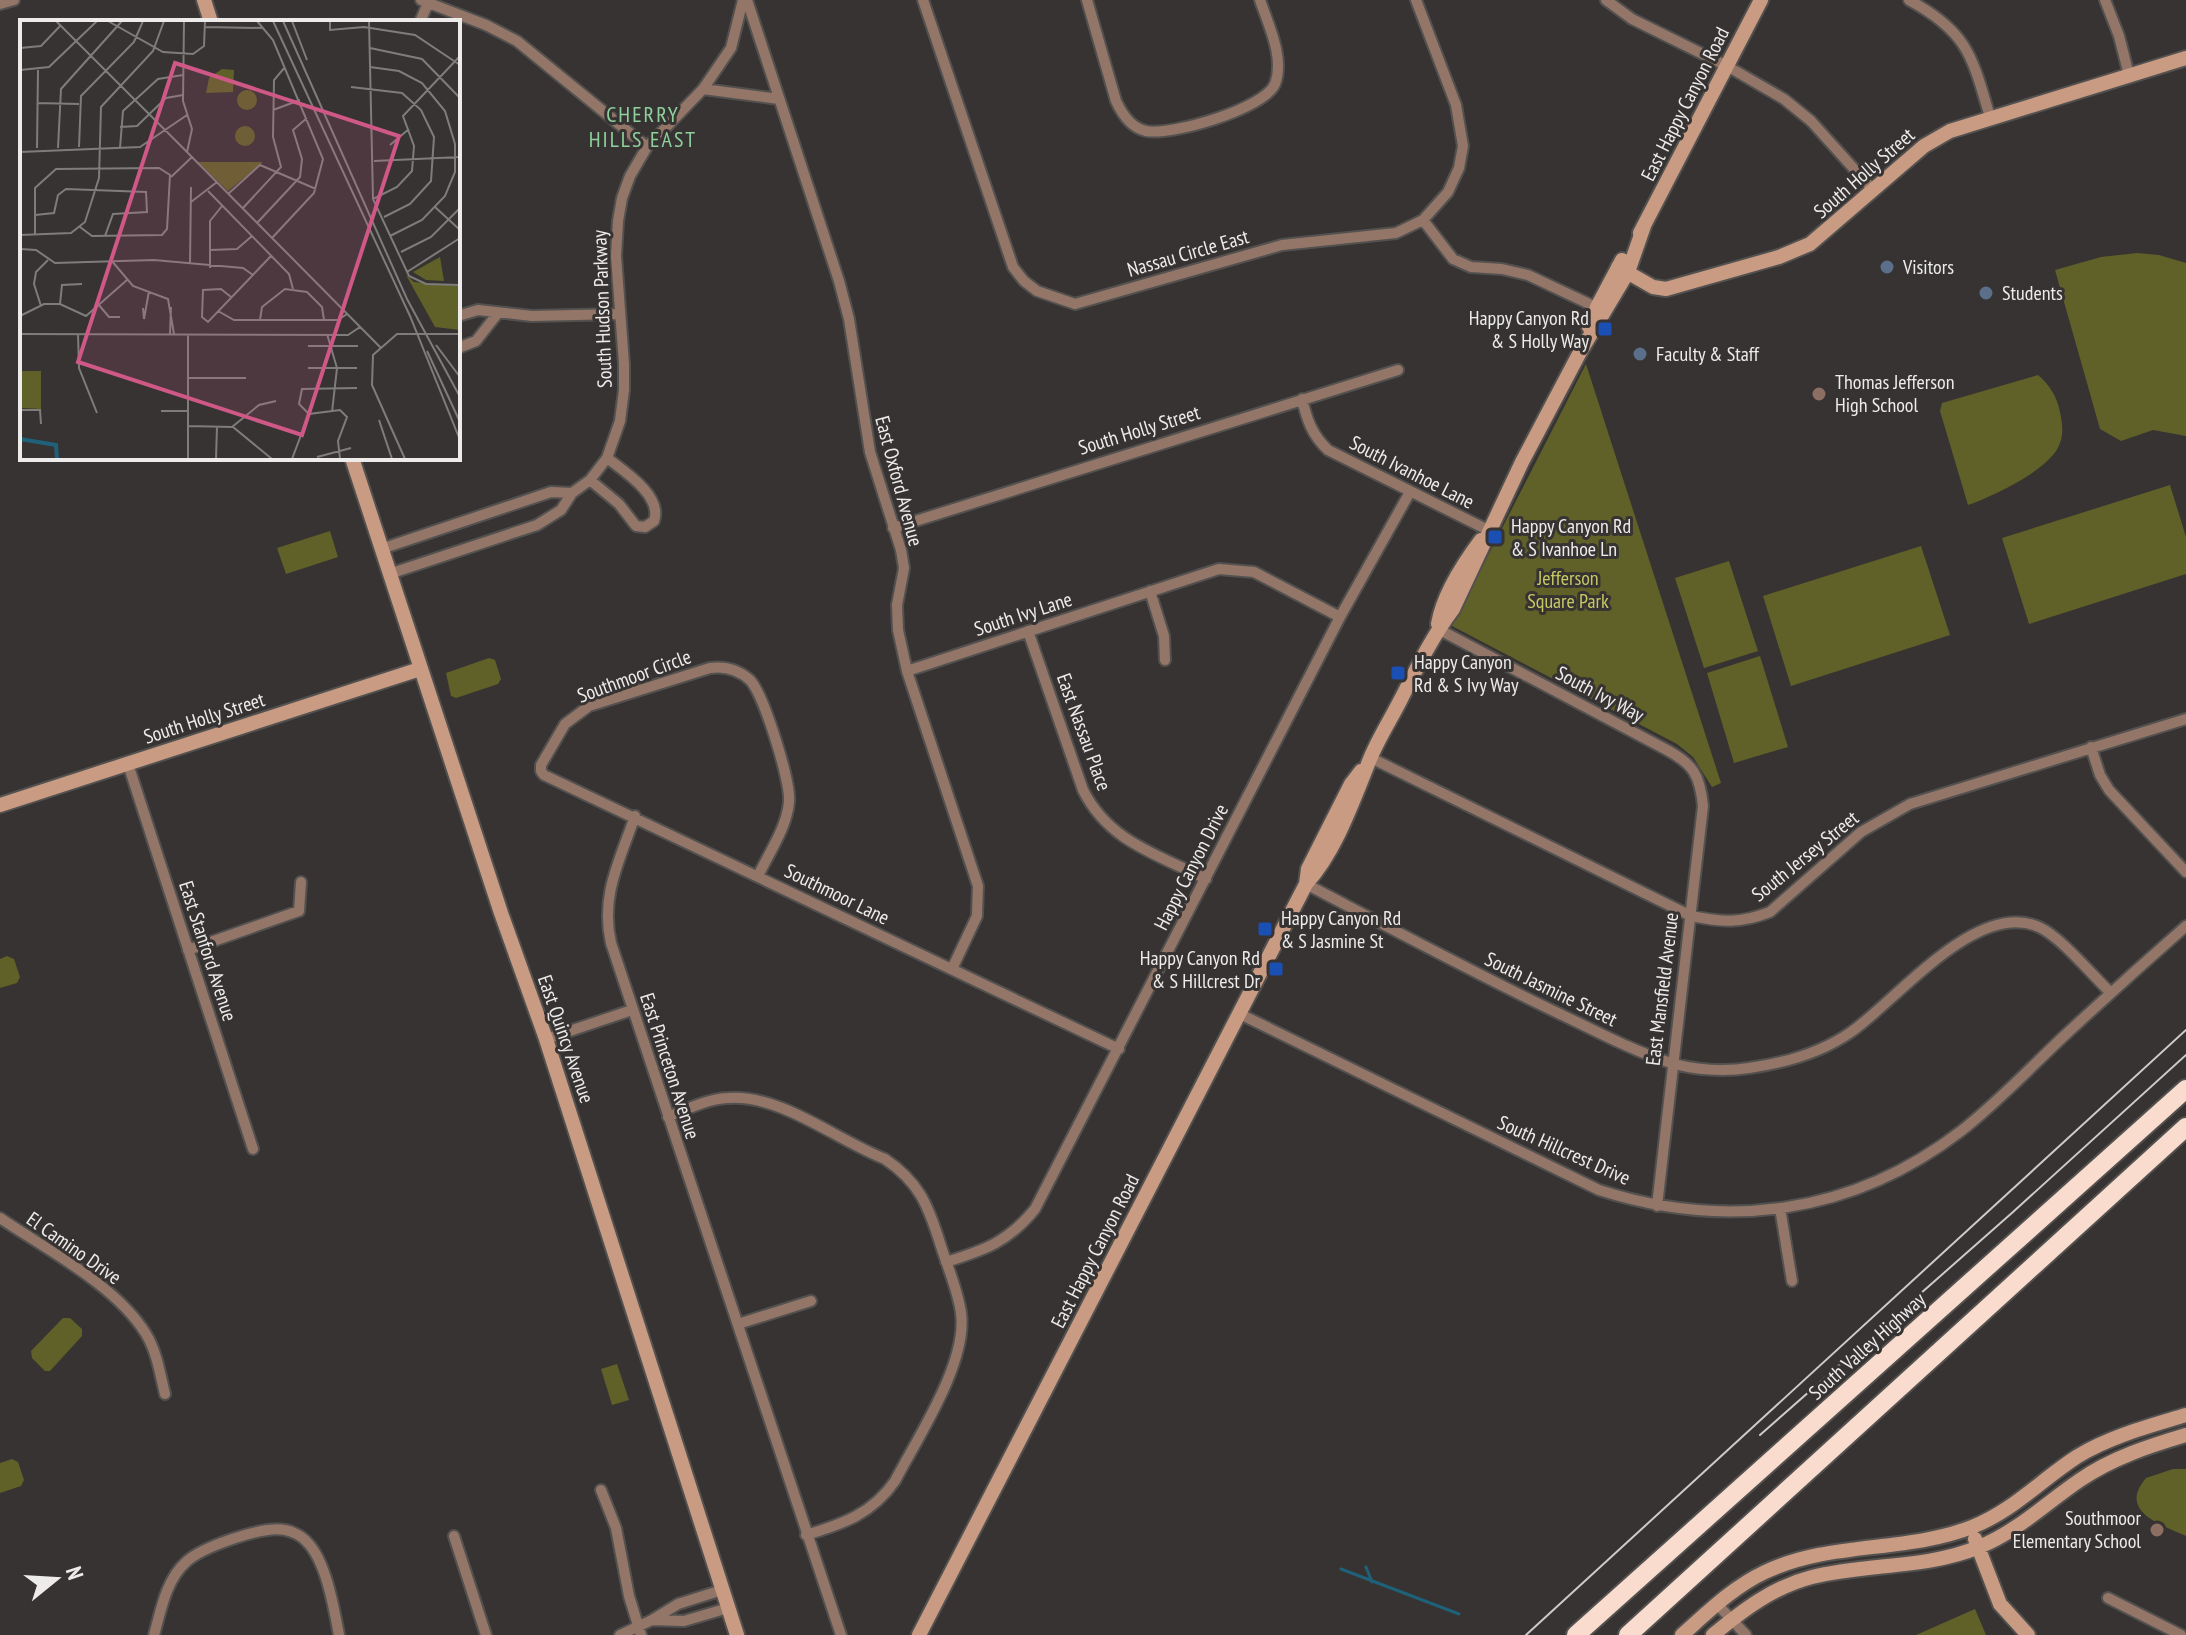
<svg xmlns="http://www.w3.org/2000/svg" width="2186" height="1635" font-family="'PT Sans Narrow',sans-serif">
<rect width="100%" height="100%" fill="#363332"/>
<!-- green -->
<path fill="#606128" d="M2137,253L2159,255L2186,263V436L2153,430L2121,441L2100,429L2055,270L2101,257Z
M1586,364L1721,783L1712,787L1693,757L1677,744L1452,626Z
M2038,375C2050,385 2057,397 2060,412C2062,423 2064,432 2060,443C2052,469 1993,496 1968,505L1940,411L1942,403Z
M2170,485L2186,537V574L2029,624L2002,538Z
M330,531L338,557L286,574L277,548Z
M1921,546L1950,635L1791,686L1763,596Z
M1729,561L1758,651L1704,668L1675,578Z
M1760,656L1788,747L1734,763L1707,673Z
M489,658L495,660L501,679L498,684L456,698L451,696L446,673Z
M7,956L14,959L20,977L17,983L0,988V959Z
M63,1318H70L82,1329V1336L50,1371H45L32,1358L31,1351Z
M617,1364L629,1400L612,1405L601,1369Z
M12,1459L18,1462L24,1480L21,1486L0,1493V1463Z
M2173,1469H2186V1536C2162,1525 2117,1512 2146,1478Z
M1975,1609L1986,1635H1916Z"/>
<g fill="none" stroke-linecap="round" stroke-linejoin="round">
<!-- stream -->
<path stroke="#20617a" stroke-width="3" d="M1366,1567L1372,1582
M1341,1569L1459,1614"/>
<!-- street casing -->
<g stroke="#53514f" stroke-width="14">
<path id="street" d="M421,0L486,25L517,41L647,147
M747,0L839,281L849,319L870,452L901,550L904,568L897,605L898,630L907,671L978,886L977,916L952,969
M923,0L1013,267L1024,281L1037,291L1075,304L1282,245L1396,233L1423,220L1448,192L1459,168L1463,146L1456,105L1416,0
M1087,0L1116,101C1122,114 1131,128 1146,131C1171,136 1264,109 1275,84C1285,58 1268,24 1260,0
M1606,0L1632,19L1727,66L1784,99L1811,121L1873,190
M1909,0C1968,32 1972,56 1990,117
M2105,0L2119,36L2129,75
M0,4L14,0
M420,22L428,3
M703,89L779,99
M1423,220L1453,259L1471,267L1502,269L1528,275L1600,309
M458,316L478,310L532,316L619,314
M458,348L476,341L498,313
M1302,399C1307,420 1312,435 1328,450L1488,530
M590,480L619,504L636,526L645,527L654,521C663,496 624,471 607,458
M893,528L1398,370
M381,549L551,492L572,493
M389,574L537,525L561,510L572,493L590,480L607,458L620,421L624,390V364L616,256L618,221L622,198L630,176L647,147L703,89L731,48L743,0
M1150,591L1164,636L1165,660
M1438,629L1667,750C1693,764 1700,775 1703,806L1657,1206
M1028,631L1083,790C1109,842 1157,854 1206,879
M907,671L1219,569L1254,572L1340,617
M2091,747L2100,775L2109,790L2186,872
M1371,758L1691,916C1722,922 1739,924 1770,912L1861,832L1910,804L2186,719
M128,764L253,1149
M635,816C620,860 600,896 611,943L841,1635
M758,876C769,853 787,827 789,802C791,782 764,695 750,680C739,670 725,666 710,668L589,706L565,724L541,765V771L544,775L1119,1049
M1306,884C1390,928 1474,973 1560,1014C1596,1031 1633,1051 1671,1063C1695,1070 1725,1072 1749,1068C1785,1063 1821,1053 1851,1032C1897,1000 1977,899 2039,927C2061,937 2092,975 2111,993
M188,950L299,911L301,882
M1240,1014L1599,1190C1727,1231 1853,1214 1961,1131C1998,1102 2030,1068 2064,1036C2104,999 2145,962 2186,926
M546,1039L632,1010
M668,1117C687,1109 707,1099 728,1098C781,1094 836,1140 885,1159C919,1182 928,1205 940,1243C947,1266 958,1290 961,1313C968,1362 918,1437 895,1481C872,1514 843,1524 806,1535
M1780,1208L1792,1281
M0,1218C47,1250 116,1285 146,1334C157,1352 160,1374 165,1394
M946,1262C985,1250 1008,1242 1035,1209L1340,617L1410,492
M738,1324L811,1301
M601,1490L616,1528L629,1596L641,1635
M454,1536L486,1635
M2108,1598L2181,1635
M1717,1604L1746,1635
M652,1620L684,1621L728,1608
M154,1635C161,1610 166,1580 186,1562C202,1547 264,1525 285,1530C292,1531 302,1536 307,1542C326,1561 334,1608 339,1635
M620,1635L652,1620L678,1604L722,1590"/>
</g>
<!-- secondary casing -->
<g stroke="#53514f" stroke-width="18">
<path id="secondary" d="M204,0L211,22
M1640,233L1761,0
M1618,267L1653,287L1666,289L1779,257L1810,244L1924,146L1950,131L2186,58
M1589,327L1597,307L1622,260
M352,458L501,913L546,1039L737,1635
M1438,624C1443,595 1463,564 1481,540
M0,805L420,669
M1306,884L1308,869L1351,784L1361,771
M1975,1539L2000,1604L2028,1635
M919,1635L1306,884C1336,851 1353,801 1370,759C1378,739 1391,719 1401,699C1417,668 1432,637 1453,609L1522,462L1579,354L1628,272L1644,226
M1682,1635C1708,1612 1733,1587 1765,1572C1830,1541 1905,1553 1972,1527C2013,1511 2042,1479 2078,1456C2111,1436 2150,1426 2186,1415
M1713,1635C1743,1610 1773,1587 1812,1577C1867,1563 1926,1569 1979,1547C2018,1531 2046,1503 2080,1480C2112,1458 2149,1446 2186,1435"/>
</g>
<!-- highway casing -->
<g stroke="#53514f" stroke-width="22">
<path id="highway" d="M1576,1635L2186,1089
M1628,1635L2186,1127"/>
</g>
<!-- street -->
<use href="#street" stroke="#937667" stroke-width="10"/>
<!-- secondary -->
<use href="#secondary" stroke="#c99b83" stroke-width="14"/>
<!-- highway -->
<use href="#highway" stroke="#f9dccd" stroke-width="18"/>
<!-- tram -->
<path stroke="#cccbc9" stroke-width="2" d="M1760,1435L2013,1212L2186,1055
M1526,1635L2186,1030"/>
</g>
<!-- markers -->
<g fill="#5c6f8a" stroke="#363332" stroke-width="3">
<circle cx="1887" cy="267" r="8"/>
<circle cx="1986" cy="293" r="8"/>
<circle cx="1640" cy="354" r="8"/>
</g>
<g fill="#1a4fb4" stroke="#363332" stroke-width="3">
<rect x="1597" y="321" width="16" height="16" rx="4"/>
<rect x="1487" y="529" width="16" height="16" rx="4"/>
<rect x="1390" y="665" width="16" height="16" rx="4"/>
<rect x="1257" y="921" width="16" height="16" rx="4"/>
<rect x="1268" y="961" width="16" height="16" rx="4"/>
</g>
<g fill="#8d6e63" stroke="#363332" stroke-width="3">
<circle cx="1819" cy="394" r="8"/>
<circle cx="2157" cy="1530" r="8"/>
</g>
<g text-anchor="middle" stroke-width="6" stroke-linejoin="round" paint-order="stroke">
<!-- street labels -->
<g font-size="20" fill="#edecea" stroke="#363332">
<text transform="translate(1685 104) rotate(-63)" y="7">East Happy Canyon Road</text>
<text transform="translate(1864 173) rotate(-41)" y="7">South Holly Street</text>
<text transform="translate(1188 253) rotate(-16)" y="7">Nassau Circle East</text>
<text transform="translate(602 309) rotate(-92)" y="7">South Hudson Parkway</text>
<text transform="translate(1139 430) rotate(-17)" y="7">South Holly Street</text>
<text transform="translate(1412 472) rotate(27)" y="7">South Ivanhoe Lane</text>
<text transform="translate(899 481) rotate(75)" y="7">East Oxford Avenue</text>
<text transform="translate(1023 614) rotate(-18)" y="7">South Ivy Lane</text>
<text transform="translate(634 676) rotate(-20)" y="7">Southmoor Circle</text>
<text transform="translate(1600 694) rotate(28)" y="7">South Ivy Way</text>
<text transform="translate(204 718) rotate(-18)" y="7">South Holly Street</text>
<text transform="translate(1084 732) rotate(70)" y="7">East Nassau Place</text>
<text transform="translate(1805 856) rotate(-39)" y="7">South Jersey Street</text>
<text transform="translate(1191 867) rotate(-63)" y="7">Happy Canyon Drive</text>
<text transform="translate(837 894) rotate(26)" y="7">Southmoor Lane</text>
<text transform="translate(208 951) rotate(72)" y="7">East Stanford Avenue</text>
<text transform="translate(1551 989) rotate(26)" y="7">South Jasmine Street</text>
<text transform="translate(1662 989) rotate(-83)" y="7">East Mansfield Avenue</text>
<text transform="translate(566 1039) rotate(71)" y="7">East Quincy Avenue</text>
<text transform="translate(670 1066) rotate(72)" y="7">East Princeton Avenue</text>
<text transform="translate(1564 1150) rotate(24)" y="7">South Hillcrest Drive</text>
<text transform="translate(74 1248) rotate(35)" y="7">El Camino Drive</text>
<text transform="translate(1095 1251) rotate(-63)" y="7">East Happy Canyon Road</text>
<text transform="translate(1867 1346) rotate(-42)" y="7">South Valley Highway</text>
</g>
<!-- poi labels -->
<g font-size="20" fill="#edecea" stroke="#363332" text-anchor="start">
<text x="1903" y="274">Visitors</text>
<text x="2002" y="300">Students</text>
<text x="1589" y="325" text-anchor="end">Happy Canyon Rd<tspan x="1589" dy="23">&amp; S Holly Way</tspan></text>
<text x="1656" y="361">Faculty &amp; Staff</text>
<text x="1835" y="389">Thomas Jefferson<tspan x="1835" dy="23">High School</tspan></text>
<text x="1511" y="533">Happy Canyon Rd<tspan x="1511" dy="23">&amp; S Ivanhoe Ln</tspan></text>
<text x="1414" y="669">Happy Canyon<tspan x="1414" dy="23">Rd &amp; S Ivy Way</tspan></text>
<text x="1281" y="925">Happy Canyon Rd<tspan x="1281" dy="23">&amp; S Jasmine St</tspan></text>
<text x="1260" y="965" text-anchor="end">Happy Canyon Rd<tspan x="1260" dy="23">&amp; S Hillcrest Dr</tspan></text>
<text x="2141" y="1525" text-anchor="end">Southmoor<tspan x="2141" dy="23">Elementary School</tspan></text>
</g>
<!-- park labels -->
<g font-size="20" fill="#c6c963" stroke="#363332">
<text x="1568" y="585">Jefferson<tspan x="1568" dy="23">Square Park</tspan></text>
</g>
<!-- neighbourhood labels -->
<g font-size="22" letter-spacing="2" fill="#8ed19d" stroke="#363332">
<text x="643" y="122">CHERRY<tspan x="643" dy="25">HILLS EAST</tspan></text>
</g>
</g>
<!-- overview -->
<g transform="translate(20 20)">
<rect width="440" height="440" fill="#363332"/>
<path d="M202,49L214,50L213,72L186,73L189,58ZM217 80a10 10 0 1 1 20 0a10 10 0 1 1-20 0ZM215 116a10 10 0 1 1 20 0a10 10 0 1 1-20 0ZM178,142H242V143L208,171ZM420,237L424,261L406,260L393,252ZM386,255L394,262L440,266V310L415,307ZM0,351H21V389L0,388Z" fill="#606128"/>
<path fill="none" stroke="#20617a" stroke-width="4" d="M0,419L36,425L37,439"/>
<path fill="none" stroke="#7f7d7c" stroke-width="2" d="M36,1L162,127M88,1L143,32L173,34L184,26L185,1M164,1L163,81L172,109L167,132M237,1L253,20L303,139L294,173L252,218M253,1L390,296L440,420M263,1L387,279L440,377M272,1L287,40M310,1V10L344,7L395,15L440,45M349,1L353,179L389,256L406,264L440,265M185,7L243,8M0,28L21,26L41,5M350,28L402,39L440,78M350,47L379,51L402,63L425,91L435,124V152L425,176L402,200L370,216M0,50L29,47L77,1M331,67L382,73L401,90L414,117L411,161L390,184L364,197M17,83L59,84M253,90L280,80M100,107L117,106L146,78L163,75M370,125L389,109M59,127L61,76L114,22L123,1M162,127L361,328M17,128L18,50M38,128L41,69L102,1M100,128L103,91L138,59L163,55M0,132L120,127L167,95M354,141L440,137M151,157L172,137M188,171L269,254L273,269M208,174L240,145L296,169M353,179L377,167L392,151L394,126L383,96L440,36M171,182L197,162M415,187L440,210M223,188L261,147L253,117L254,60L265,47M15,195L34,193L38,175L46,169L126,172L127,192L93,194L85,216M237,203L280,157L282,139L273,110L287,98M0,215L51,213L65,202L79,158L81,87L133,31L144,1M15,215V168L36,149L139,148L150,155L147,209L142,215L72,216L60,207M0,229L16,230L35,243L134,240L223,248L233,255M190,230L217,229L232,216M381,232L411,217L440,188M91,240L113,266L148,279L154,314M170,244L171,167M190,248V201L202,186M387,252L440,218M211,277L201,269L183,270L182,297L188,302L251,236M40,284L42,265L62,264M78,284L89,297H100M21,286L14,264L16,252L28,240M123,288L124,299L129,271M198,291L214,300H318L327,294M0,296L24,284H40L66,296L107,260M240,300L242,287L265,269L287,272L302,287L304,300M0,314L328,315L340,307M58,314L59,348L77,393M150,314L151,287M307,314L317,348L312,392M416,325L440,357M288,326H338M407,331L440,402M288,348H337M168,358H226M0,390H20L21,404M141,391H168M289,394L279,384L282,369L337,368M359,400L372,439M168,406L212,407L239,385L256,381M213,407L252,439M297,437L331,428M168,439V314M196,439L197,406M272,439L289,394L320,390L327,397L318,421L320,439M385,439L352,365L353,335L377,314H440"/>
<path fill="#cf5886" fill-opacity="0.15" stroke="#cf5886" stroke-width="4" d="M155,43L379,116L282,415L58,342Z"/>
<rect width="440" height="440" fill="none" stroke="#edecea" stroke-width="4"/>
</g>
<!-- north arrow -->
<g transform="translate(56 1579) rotate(72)" stroke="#363332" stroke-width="6" paint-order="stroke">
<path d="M0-6L14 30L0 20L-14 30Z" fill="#edecea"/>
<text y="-12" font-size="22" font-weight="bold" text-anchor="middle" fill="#edecea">N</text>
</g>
</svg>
